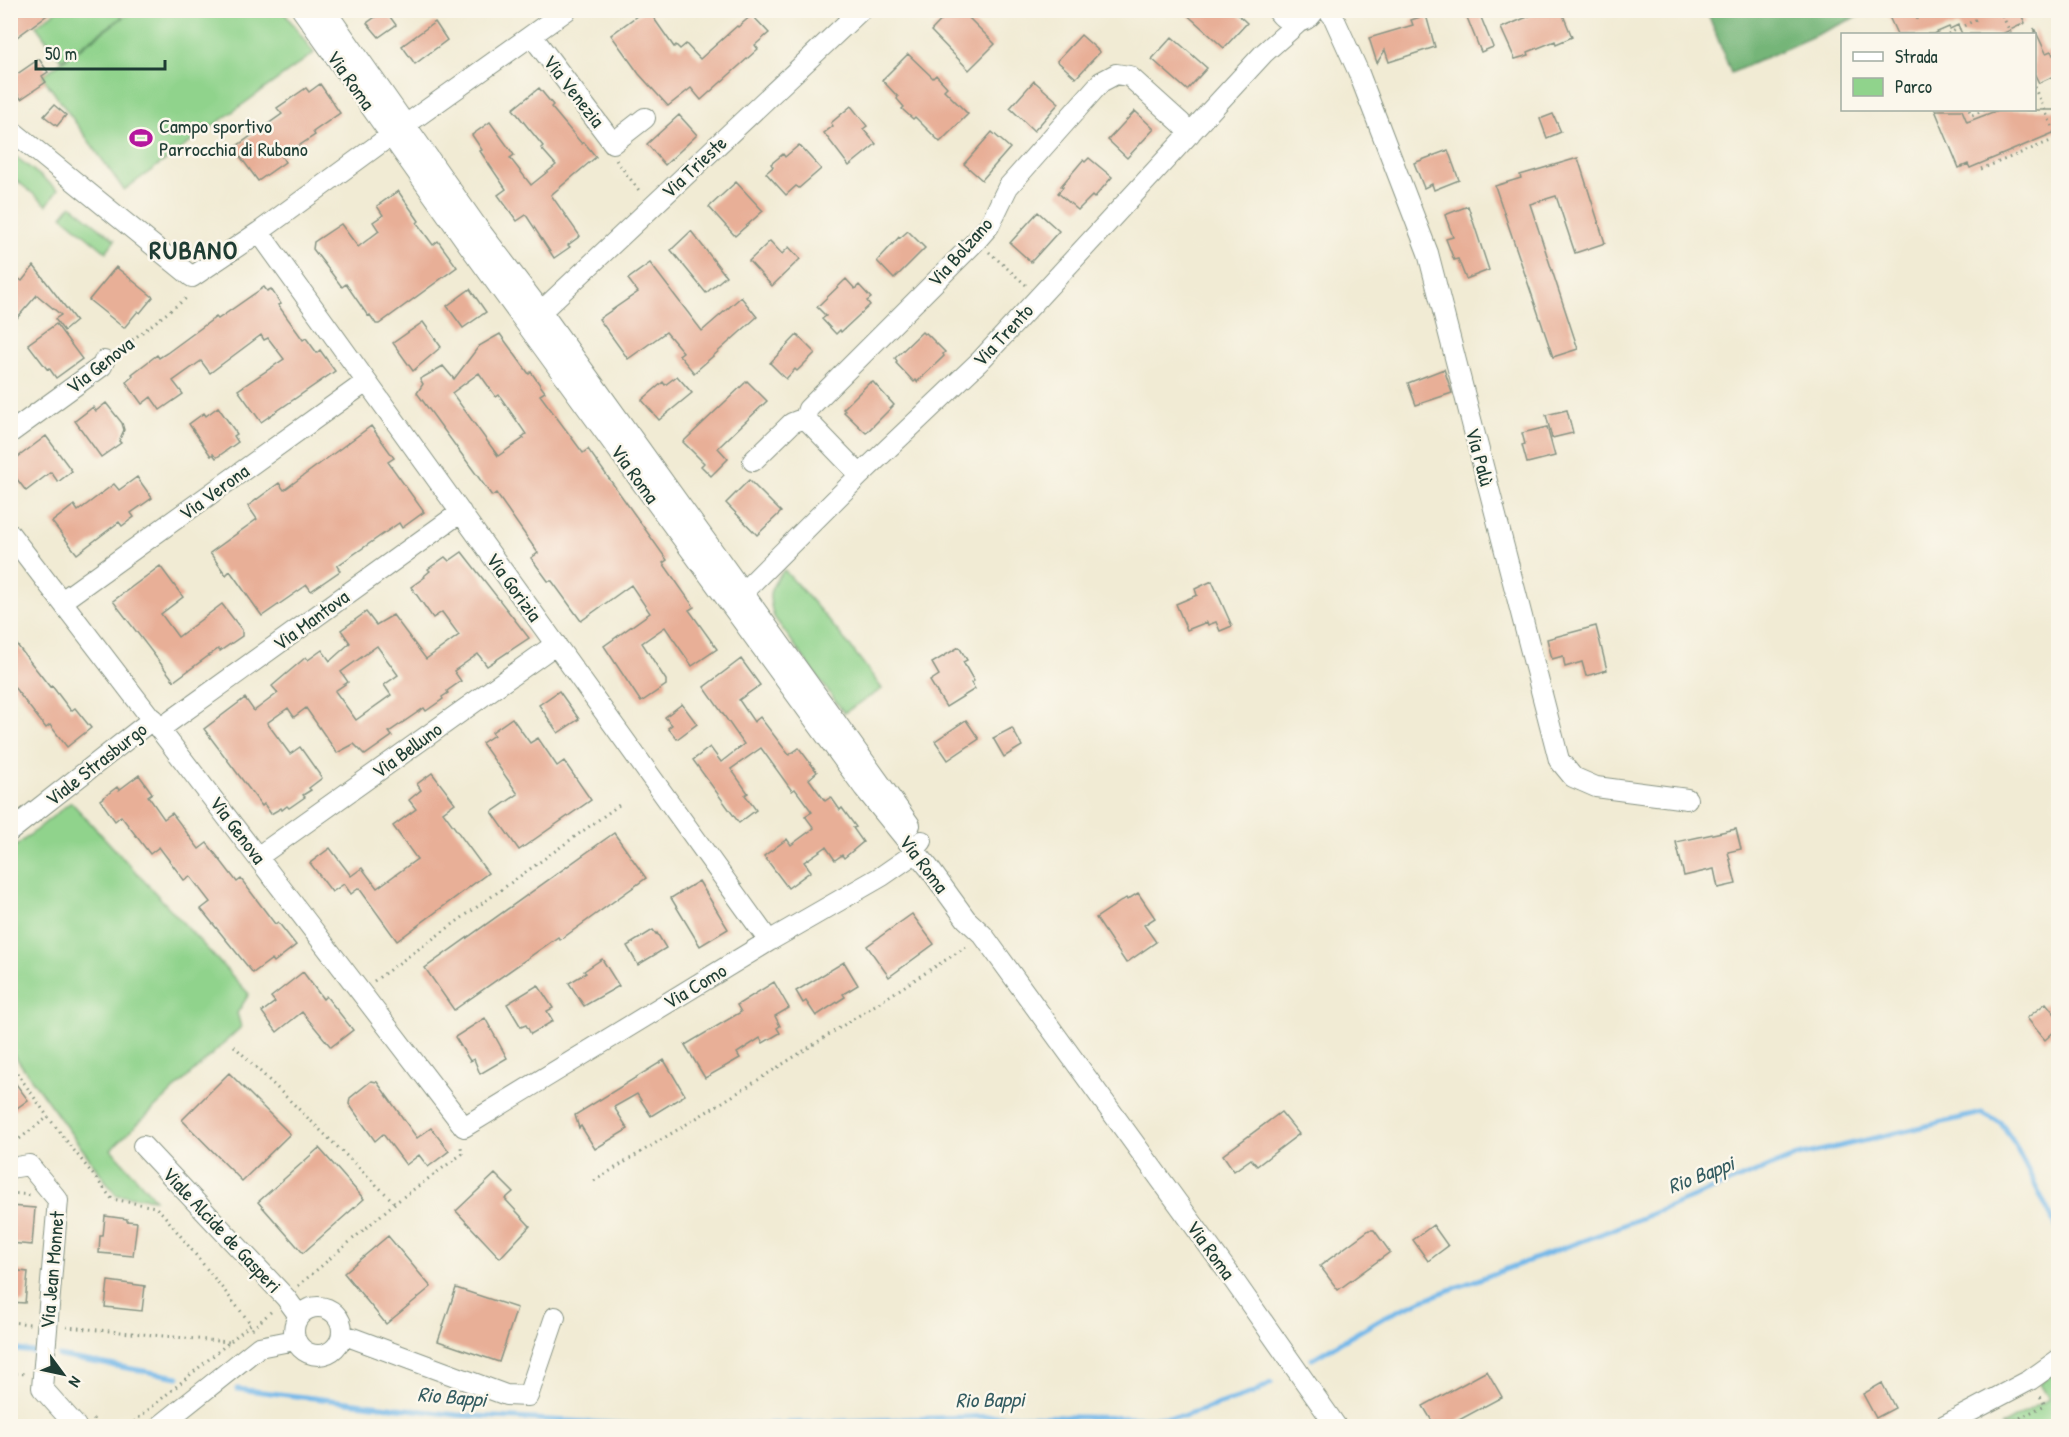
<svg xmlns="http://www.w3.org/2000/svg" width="2069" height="1437" font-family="'Patrick Hand',sans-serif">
<rect width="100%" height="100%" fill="#fbf7ec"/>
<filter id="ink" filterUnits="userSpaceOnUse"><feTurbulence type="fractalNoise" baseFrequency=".0167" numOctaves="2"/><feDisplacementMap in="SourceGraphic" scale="12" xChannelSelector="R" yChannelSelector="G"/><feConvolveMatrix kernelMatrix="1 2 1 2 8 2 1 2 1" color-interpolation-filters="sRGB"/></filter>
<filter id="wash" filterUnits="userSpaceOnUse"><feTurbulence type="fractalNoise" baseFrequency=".008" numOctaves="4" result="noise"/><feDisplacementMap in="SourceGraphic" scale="24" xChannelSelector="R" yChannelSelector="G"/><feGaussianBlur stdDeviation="1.35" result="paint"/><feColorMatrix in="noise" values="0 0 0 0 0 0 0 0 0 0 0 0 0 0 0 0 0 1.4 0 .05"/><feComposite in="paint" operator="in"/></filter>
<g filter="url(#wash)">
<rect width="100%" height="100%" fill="#f1ebd4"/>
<!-- green -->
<path fill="#90d38c" stroke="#588860" stroke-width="1.5" d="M58,10L118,11L122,17L61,60L36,26Z
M132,11H283L314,53L124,190L42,76Z
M10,152L58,190L47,205L11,176Z
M71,205L115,240L106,252L62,216Z
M784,570C819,608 852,646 882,689L844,713L774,617C767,594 768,589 784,570Z
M71,802L249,994L237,1013L241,1027L111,1149L155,1199L116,1195L11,1051V850Z
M2058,1370V1426H2000L2049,1399L2040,1384Z"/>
<!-- forest -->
<path fill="#74b578" stroke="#4a7956" stroke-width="1.5" d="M1707,11V10L1870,11L1731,73Z"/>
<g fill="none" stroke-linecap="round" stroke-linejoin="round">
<!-- stream -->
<path stroke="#73b8e9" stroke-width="5" d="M10,1349L33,1352
M59,1356L178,1377
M1312,1359L1386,1316L1420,1301L1601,1234L1794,1157L1982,1113L2000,1122L2011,1137L2058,1230
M237,1389L457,1415L642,1425L767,1424L993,1416L1154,1418L1183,1416L1253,1393L1271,1383"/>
</g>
<g id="blocks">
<!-- building -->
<path fill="#e8af97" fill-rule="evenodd" d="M10,10H54L10,42Z
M385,10L396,25L379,37L367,23Z
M645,10H648L674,47L676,45L680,49L686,44L700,59L737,26L738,27L752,15L769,33L755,45L758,49L701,100L691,88L668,106L639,74L611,35Z
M951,10H961L995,44L969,70L931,31Z
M1182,10H1233L1247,23L1224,48Z
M1464,10H1478L1493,47L1481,52Z
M1544,10H1561L1572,37L1556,44L1555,41L1528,52L1529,55L1515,59L1501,28Z
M1886,10H2019L2025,23L2002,34H1962L1958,25L1950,29L1949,27L1933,34H1897Z
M1426,15L1435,47L1389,62L1385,50L1377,63L1369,38L1413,25L1411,20Z
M435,22L447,40L415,64L402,46Z
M2034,28L2046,53L2051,51L2053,55L2058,53V74L2039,83L2034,73Z
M1081,35L1100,52L1076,78L1057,61Z
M1172,37L1207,68L1187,90L1152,59Z
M908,54L933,78L936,75L947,87L944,90L968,114L940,142L915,117L913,119L902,109L904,107L897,99L898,97L882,80Z
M39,59L48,72L42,76L46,82L21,99L10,83V79Z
M1034,81L1059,103L1034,131L1010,108Z
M320,84L340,113L313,132L315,135L282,157L285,162L258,181L234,148L282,114L277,108L306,88L309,92Z
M539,88L553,105L551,107L582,144L584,142L596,157L551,195L580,236L568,245L570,247L554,258L526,215L517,221L498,195L506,189L480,151L482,150L472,135L490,122L514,155L510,158L531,185L556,165L541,148L543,146L513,109Z
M54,105L66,115L57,126L44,116Z
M851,106L867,126L863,129L876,144L849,166L824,133L833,126L831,123Z
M1935,110H1962L1967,122L1998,110H2058V131L1970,168L1968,164L1959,168Z
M1135,111L1154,129L1127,158L1108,140Z
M1553,114L1561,132L1547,138L1540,119Z
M679,115L697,135L665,165L647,144Z
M992,132L1010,148L982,180L964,164Z
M799,145L821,169L799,188L796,186L786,195L766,173L773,167L771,164L783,154L785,157Z
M1448,150L1459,180L1434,190L1432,184L1424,188L1414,163Z
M1089,158L1112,177L1094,198L1092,196L1078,210L1058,193L1063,187L1061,186L1083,160L1085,162Z
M1578,158L1605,243L1575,253L1556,196L1530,204L1578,349L1553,357L1495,186L1521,178L1520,175Z
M736,182L763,211L735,236L709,207Z
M398,191L419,221L417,223L433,245L438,241L457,267L379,324H376L370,315L368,316L346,284L342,287L313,249L314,242L341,224L358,247L379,231L373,222L383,215L377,206Z
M1468,206L1489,270L1466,279L1458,259L1454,260L1446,239L1453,237L1445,215Z
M1038,212L1059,231L1031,262L1010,243Z
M691,231L726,276L706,293L671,250Z
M908,231L925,248L894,279L877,261L899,237L900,238Z
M770,241L782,254L789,247L800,259L772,286L749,261Z
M650,263L702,331L741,297L757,317L694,373L679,355L683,352L666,332L628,359L599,319L638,292L628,279Z
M34,266L76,321L64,331L55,319L61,315L37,295L10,326V272L22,281Z
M116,267L153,297L140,313L138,311L124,328L89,300Z
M846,279L855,289L859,285L871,298L867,301L870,305L841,332L840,330L836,334L822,319L826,316L817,307Z
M264,287L267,291L271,289L281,304L278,305L303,340L306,338L317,353L320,350L335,371L261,422L238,390L284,359L268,338L264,340L261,335L210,373L201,361L173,381L183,394L160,410L151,397L142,404L126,382L133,376L132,374L157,355L159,358L167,353L216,317L218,319Z
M470,289L486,312L463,328L447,306Z
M423,322L441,347L413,371L393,343Z
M56,324L82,359L56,378L49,368L47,369L28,344Z
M922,332L924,334L926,333L945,352L943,354L944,356L917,382L916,380L914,382L896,363L897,361L895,358Z
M500,334L529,374L531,372L545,392L540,395L583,453L588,449L667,560L663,563L694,607L689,610L717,649L692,666L665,627L642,643L666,680V685L641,702L604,646L650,613L631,585L581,621L552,581H548L531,558L538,553L496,493L492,496L417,393L423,384L420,379L443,366L454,379L479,346ZM479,373L496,397L499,395L526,434L522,437L524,438L498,456L452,393Z
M797,335L815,353L797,371L795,369L786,379L770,363Z
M1444,369L1452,393L1416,405L1408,383Z
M677,376L692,393L659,420L642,400L663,382L665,385Z
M747,381L767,401L718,448L728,459L711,476L701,466L704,463L683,442Z
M870,382L871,383L873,382L894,405L866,433L844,412L845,411L843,409Z
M106,403L122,423L124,430L119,441L121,443L101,457L75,421L93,407L96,411Z
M218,407L237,434L234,436L238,442L216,458L213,454L211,456L189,424L204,413L206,416Z
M1567,410L1573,433L1552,438L1546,415Z
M371,426L394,458L388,462L424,512L402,528L399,523L337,566L340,571L311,591L307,585L262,616L230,571L226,575L210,553L257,519L248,506L279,483L284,490Z
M1547,427L1555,456L1527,463L1522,445L1525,444L1522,433Z
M46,436L72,471L58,482L51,472L26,491L10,470V463Z
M137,477L152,498L131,513L134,517L122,526L119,522L77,554L52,522L74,505L78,511L114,484L119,490Z
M749,480L781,512L757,535L726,503Z
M462,552L529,638L487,666L478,654L454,671L461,681L447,691L448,693L442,697L443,699L426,711L424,708L389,732L392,736L365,755L354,744L337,753L306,708L294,717L288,708L267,723L290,754L300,747L322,778L309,788L311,790L303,795L305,797L289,808L287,806L282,810L281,808L271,814L264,804L262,806L204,729L245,698L254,711L278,693L272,686L306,657L308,660L322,650L330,661L350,643L341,630L366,612L376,625L393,615L426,659L459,635L442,612L433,618L411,587L425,577L424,576L430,571L428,569L445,557L449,561ZM377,646L398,675L384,685L391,695L356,720L335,691L348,682L341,672Z
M160,566L183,597L161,614L178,637L222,604L242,630V636L220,651L218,649L174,681L113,601Z
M1212,581L1232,626L1220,631L1216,622L1208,625L1207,622L1187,630L1176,604L1197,595L1195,589Z
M1596,626L1607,670L1586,676L1582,662L1565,667L1563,656L1552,659L1547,639Z
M10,636L50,687L52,686L71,711L75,708L91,728L67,747L50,725L46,728L10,682Z
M959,647L967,660L963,662L974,681L971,683L975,689L946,707L930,681L939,675L932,663Z
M741,659L760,685L739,700L754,722L760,717L789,755L799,748L817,772L809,779L825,801L831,797L840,810L842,808L856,827L853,828L863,842L844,858L842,855L835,860L826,847L804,862L811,871L788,888L764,856L787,839L791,845L814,828L805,816L812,812L795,789L792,791L761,748L731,769L748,793L745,795L756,810L739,823L693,760L710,747L721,762L744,744L704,687Z
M559,691L579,719L558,733L539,705Z
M682,704L697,724L677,739L668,728L672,725L665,717Z
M512,718L530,743L538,738L557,766L564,761L591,800L519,850L492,812L518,794L482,743L494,735L492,732Z
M966,720L979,739L948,760L935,741Z
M1012,728L1022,746L1004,757L993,738Z
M432,773L455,803L443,812L488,873L397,941L359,888L351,894L344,884L332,892L310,863L330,848L351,876L362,868L377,888L417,859L393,826L416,809L409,800L421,790L417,784Z
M139,775L152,793L148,796L164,819L172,813L199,849L207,843L237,882L241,879L275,924L278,922L296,945L274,962L272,959L253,973L201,909L210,902L190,876L184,880L159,847L150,854L121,816L115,821L100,800L117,787L119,790Z
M1736,829L1741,849L1728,852L1736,884L1718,888L1714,869L1684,876L1676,842Z
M614,833L646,878L560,940L558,937L454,1010L425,968Z
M699,881L728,929L700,946L671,898Z
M1138,893L1155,918L1144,925L1156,942L1126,963L1096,918L1126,898L1127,900Z
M912,914L934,944L889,977L867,946Z
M653,930L656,934L657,933L666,948L638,965L627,946Z
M602,959L619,986L584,1006L569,983L586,973L584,971Z
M844,962L858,985L843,994L845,997L816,1016L806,1001L803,1003L796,991Z
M303,972L323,999L326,996L353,1030L331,1047L302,1012L277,1032L262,1012L275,1002L271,997Z
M774,982L789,1008L775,1016L780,1026L777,1028L780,1033L763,1043L760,1038L737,1053L740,1058L705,1078L685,1045L741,1012L737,1005Z
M538,985L553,1008L547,1011L553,1021L531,1034L526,1025L521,1027L507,1004Z
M2046,1003L2058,1018V1028L2045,1040L2027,1018Z
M485,1018L507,1058L480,1074L474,1059L470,1061L455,1037Z
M664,1060L685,1095L651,1116L637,1094L614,1107L628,1129L595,1149L581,1126L579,1128L575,1115Z
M229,1073L290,1134L242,1181L182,1120Z
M10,1076L28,1100L10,1113Z
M371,1081L377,1082L417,1138L431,1128L449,1151L428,1167L419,1155L406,1165L383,1134L375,1141L349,1104L350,1098Z
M1281,1112L1299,1134L1257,1166L1251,1159L1234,1171L1223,1155Z
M319,1148L364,1199L303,1253L258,1202Z
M495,1174L513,1192L505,1199L530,1226L500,1258L456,1211Z
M10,1206L35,1208L32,1245L10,1243Z
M105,1216L127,1219V1221L137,1222L133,1256L99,1253L100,1236H103Z
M1433,1225L1448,1246L1428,1261L1413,1240Z
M1369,1230H1374L1390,1252L1338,1290L1320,1266Z
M388,1236L431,1287L386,1324L344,1273Z
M10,1270L28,1272L25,1303L10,1302Z
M108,1281L145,1286L142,1311L105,1307Z
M456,1288L517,1308L499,1362L438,1341Z
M1487,1371L1502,1397L1448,1426H1435L1423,1406Z
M1882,1383L1895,1408L1876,1418L1863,1394Z"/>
</g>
</g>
<g filter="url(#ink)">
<use href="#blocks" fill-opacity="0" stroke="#889484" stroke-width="1.5"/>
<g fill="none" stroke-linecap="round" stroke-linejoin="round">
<!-- minor casing -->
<g stroke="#889484" stroke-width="22">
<path id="minor" d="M302,10L467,243L864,788L929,868L966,919L983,935L1230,1275L1336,1426
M325,10L478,228L541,311L910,825
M1277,10C1287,26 1305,26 1315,10
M1328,10L1333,16L1358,71L1428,253L1559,760L1573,777L1596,787L1687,799
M532,36L613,143L645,118
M10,129L192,277L259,232L390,136L567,10
M259,232L769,941
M530,319L548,305L861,10
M10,433L102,366L104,361
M753,461L792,423L805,418
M860,475L805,418L808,409L976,241L989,226L1008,187L1101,82L1116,74L1129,76L1181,123L1190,134
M10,534L464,1127L769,941L882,876L908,858L922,841
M733,598L749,586L860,475L980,361L1264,53L1299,22
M62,601L366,382
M161,728L461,512
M10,831L153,719
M259,856L556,644
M143,1146L286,1298L299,1316
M10,1168L29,1165L58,1200L42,1388L76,1426
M294 1331a24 24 0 1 1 48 0a24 24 0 1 1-48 0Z
M342,1334L506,1395L528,1396L555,1317
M160,1426L259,1347L295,1340
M1943,1426L2030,1380L2058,1360"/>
</g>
<!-- path -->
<path stroke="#889484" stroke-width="3" stroke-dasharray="1.5 4.5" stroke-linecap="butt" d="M2000,10L2011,34
M1916,19L1935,10
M1948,34L1979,18
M2034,87L2058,139
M1969,110L1972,115L1985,110
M616,160L641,193
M1981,169L2058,138
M989,252L1027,286
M118,351L189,296
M374,981L619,805
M234,1046L395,1203
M10,1063L48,1117L112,1199L155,1207L163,1214L251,1324L129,1426
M10,1146L48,1117
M594,1181L747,1087L969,945
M10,1193L31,1195
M298,1286L395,1203L462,1154L461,1147L464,1145
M10,1322L30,1324
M66,1327L229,1342
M252,1329L274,1309
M10,1373L26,1374
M93,1419L100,1426
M2004,1426L2045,1405L2040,1396"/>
<!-- minor -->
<use href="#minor" stroke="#fff" stroke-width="20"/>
</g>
</g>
<!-- icons -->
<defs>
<g id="stadium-bare" transform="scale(1.8)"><path d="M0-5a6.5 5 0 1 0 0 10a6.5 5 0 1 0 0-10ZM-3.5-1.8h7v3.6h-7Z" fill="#b5179e" stroke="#fbf7ec" stroke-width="2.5" paint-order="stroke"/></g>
</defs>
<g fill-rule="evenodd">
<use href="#stadium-bare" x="141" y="138"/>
</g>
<g text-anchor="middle" stroke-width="5" stroke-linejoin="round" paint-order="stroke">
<!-- street labels -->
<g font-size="20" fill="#1f3d34" stroke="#fbf7ec">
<text transform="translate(351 80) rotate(55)" y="7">Via Roma</text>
<text transform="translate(574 91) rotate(52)" y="7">Via Venezia</text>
<text transform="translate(694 167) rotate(-43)" y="7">Via Trieste</text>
<text transform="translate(960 252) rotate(-48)" y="7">Via Bolzano</text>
<text transform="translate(1003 335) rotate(-47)" y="7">Via Trento</text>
<text transform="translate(100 365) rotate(-38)" y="7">Via Genova</text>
<text transform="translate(1480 457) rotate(75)" y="7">Via Palù</text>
<text transform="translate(635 474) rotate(54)" y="7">Via Roma</text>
<text transform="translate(214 492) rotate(-36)" y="7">Via Verona</text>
<text transform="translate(514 587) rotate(54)" y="7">Via Gorizia</text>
<text transform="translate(311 620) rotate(-36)" y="7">Via Mantova</text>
<text transform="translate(407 750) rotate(-36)" y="7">Via Belluno</text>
<text transform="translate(96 764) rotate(-38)" y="7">Viale Strasburgo</text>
<text transform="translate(238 830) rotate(53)" y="7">Via Genova</text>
<text transform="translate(924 864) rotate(53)" y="7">Via Roma</text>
<text transform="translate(695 986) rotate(-31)" y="7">Via Como</text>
<text transform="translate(222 1230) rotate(47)" y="7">Viale Alcide de Gasperi</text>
<text transform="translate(1211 1250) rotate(54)" y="7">Via Roma</text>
<text transform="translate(52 1270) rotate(-85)" y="7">Via Jean Monnet</text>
</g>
<!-- poi labels -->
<g font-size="20" fill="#1f3d34" stroke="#fbf7ec" text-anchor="start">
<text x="159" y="133">Campo sportivo<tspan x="159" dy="23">Parrocchia di Rubano</tspan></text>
</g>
<!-- water labels -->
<g font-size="21" font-style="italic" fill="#345c61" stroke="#fbf7ec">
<text transform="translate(1701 1175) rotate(-21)" y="7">Rio Bappi</text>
<text transform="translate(452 1397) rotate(5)" y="7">Rio Bappi</text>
<text transform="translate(990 1400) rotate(-1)" y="7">Rio Bappi</text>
</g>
<!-- district labels -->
<g font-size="26" font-weight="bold" letter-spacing="1.5" fill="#1f3d34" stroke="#fbf7ec">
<text x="194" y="259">RUBANO</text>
</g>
</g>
<!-- margin -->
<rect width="2069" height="1437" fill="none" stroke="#fbf7ec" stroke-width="36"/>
<!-- legend -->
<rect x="1841" y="33" width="195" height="78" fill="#fbf7ec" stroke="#a3ada2" stroke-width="1.5"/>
<rect x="1853" y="52" width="30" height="9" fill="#ffffff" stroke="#a3ada2" stroke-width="1.5"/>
<text x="1895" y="63" font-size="18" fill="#1f3d34">Strada</text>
<rect x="1853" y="78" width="30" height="18" fill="#90d38c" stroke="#a3ada2" stroke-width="1.5"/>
<text x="1895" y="93" font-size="18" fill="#1f3d34">Parco</text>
<!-- north arrow -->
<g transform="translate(63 1374) rotate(123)" stroke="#fbf7ec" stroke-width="4.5" paint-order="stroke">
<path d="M0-4.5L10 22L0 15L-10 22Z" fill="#1f3d34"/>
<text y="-9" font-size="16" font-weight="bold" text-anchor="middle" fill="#1f3d34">N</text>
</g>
<!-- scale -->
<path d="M36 60v9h129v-9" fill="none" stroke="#1f3d34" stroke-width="3"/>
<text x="45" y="60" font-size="18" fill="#1f3d34" stroke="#fbf7ec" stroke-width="4.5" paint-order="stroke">50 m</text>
</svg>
